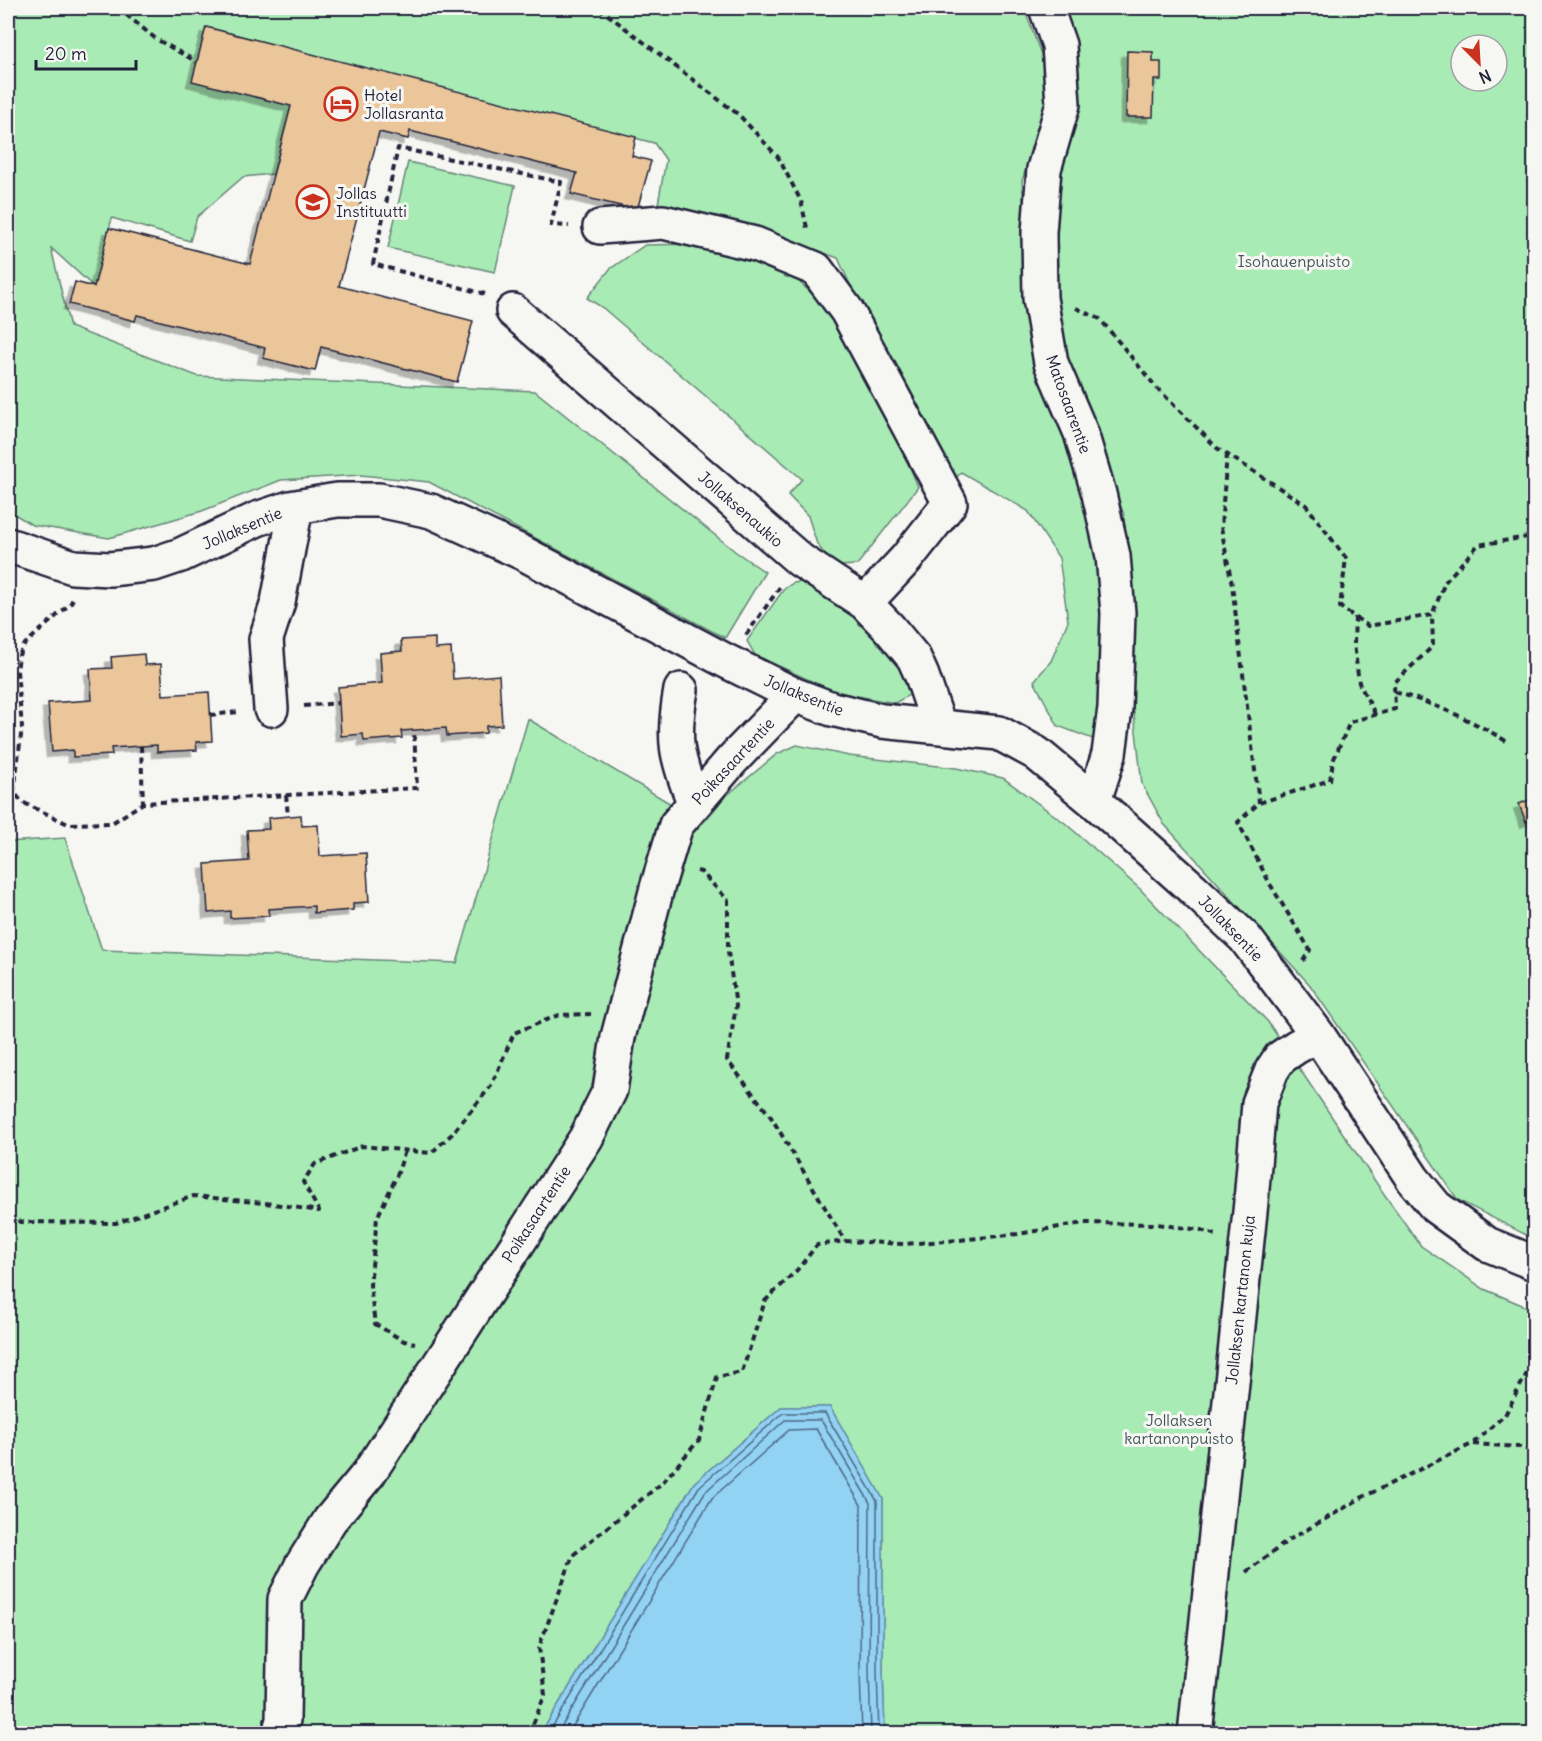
<svg xmlns="http://www.w3.org/2000/svg" width="1542" height="1741" font-family="Delius,sans-serif">
<defs>
<filter id="shadow"><feDropShadow dx="-5.5" dy="5.5" stdDeviation="0" flood-color="#0004"/></filter>
</defs>
<rect width="100%" height="100%" fill="#f6f6f2"/>
<filter id="ink" filterUnits="userSpaceOnUse"><feTurbulence type="fractalNoise" baseFrequency=".0167" numOctaves="2"/><feDisplacementMap in="SourceGraphic" scale="12" xChannelSelector="R" yChannelSelector="G"/><feConvolveMatrix kernelMatrix="1 2 1 2 8 2 1 2 1" color-interpolation-filters="sRGB"/></filter>
<g filter="url(#ink)">
<!-- green -->
<path fill="#a9ebb5" stroke="#668678" stroke-width="1.5" fill-rule="evenodd" d="M8,8H1024L1042,57L1047,102L1022,181L1034,336L1097,534L1111,634L1098,741L1058,726L1034,681L1051,661L1068,621L1059,558L1028,511L961,472L954,481L872,320L863,313L838,258C779,236 720,218 658,204L666,160L654,143L206,27L193,81L291,106L273,174L243,177L197,217L190,241L112,218L94,287L51,248L70,327L197,376L535,391L736,552L765,572L725,638L429,482L361,475L281,480L202,511L109,538L32,525L8,510Z
M1057,8H1534V1239L1458,1200L1310,985L1164,824L1142,784L1133,705L1124,515L1072,374L1051,296ZM1461,45H1497V81H1461Z
M408,162L515,186L495,272L388,248Z
M694,244L747,257L798,281L831,311L886,410L918,487L857,565L839,566L828,559L817,544L808,516L788,495L802,479L603,308L587,298L610,269L645,245Z
M801,582L866,625L899,661L911,694L895,703L835,692L755,655L747,641L784,589L793,583Z
M528,719L703,823L726,796L777,754L797,745L849,756L956,768L1003,778L1065,823L1140,889L1268,1022L1377,1184L1421,1246L1484,1289L1534,1310V1733H885L883,1671V1499L830,1407H781L694,1483L541,1733L8,1734V842L65,838L102,950L457,963Z"/>
<!-- water -->
<path fill="#92d2f3" stroke="#658ca9" stroke-width="1.5" d="M781,1407H830L883,1499V1671L885,1733H541L694,1483Z"/>
<g fill="none" stroke-linecap="round" stroke-linejoin="round">
<!-- shore -->
<path stroke="#4f6885" stroke-width="1.5" d="M548,1734L699,1487L783,1413H825L877,1501V1671L879,1734
M557,1734L705,1492L785,1420H821L870,1503L869,1671L871,1734
M568,1734L712,1498L789,1430L816,1429L861,1505L860,1672L862,1734"/>
</g>
<!-- building -->
<path fill="#eac69a" stroke="#22223b" stroke-width="1.5" filter="url(#shadow)" d="M206,27L636,137L632,156L651,161L637,210L571,194L577,173L410,131L408,139L379,132L339,286L473,321L457,382L321,347L315,371L263,358L265,348L137,315L135,321L69,304L75,282L94,287L109,228L250,264L291,106L192,81Z
M1127,51L1153,52V62H1161V80H1154L1153,117H1126Z
M435,638V649L451,648L453,679L499,675L502,725L486,726V733L447,736L446,728L401,731L402,738L364,741L363,734L341,736L338,687L382,683L380,653L402,651L401,640Z
M144,654L145,665L161,664L163,695L209,692L212,741L196,742L197,750L157,752V745L141,746L111,748L112,755L73,757V750L52,752L48,703L92,700L90,669L112,668L111,657Z
M1534,798V824L1532,819L1526,822L1519,804Z
M301,815L302,826L318,825L320,856L366,853L369,902L353,903V910L314,913V906L268,909L269,916L230,918V911L208,913L205,864L249,861L247,830L269,829L268,818Z"/>
<g fill="none" stroke-linecap="round" stroke-linejoin="round">
<!-- minor casing -->
<g stroke="#22223b" stroke-width="38">
<path id="minor" d="M1046,8L1059,45L1063,104L1044,169L1039,232L1040,298L1051,363L1081,433L1099,494L1113,556L1118,613L1115,708L1109,754L1094,801
M600,227L663,222L755,244L816,269L847,311L950,503L906,559L865,603
M513,311L800,560L865,603L890,629L914,658L922,676L939,726
M8,545L73,567L110,569L154,564L181,555L257,519L290,508L337,500H379L431,511L523,553L726,661L795,695L832,709L882,721L999,733L1036,753L1094,801L1193,889L1245,938L1318,1035L1413,1179L1436,1207L1487,1244L1534,1263
M681,690C672,739 676,757 694,802
M271,709L266,639L278,602L296,507
M279,1734L283,1720L285,1599L302,1565L330,1520L369,1473L586,1138L610,1090L618,1037L657,888L676,825L732,760L795,695
M1195,1734L1251,1202L1259,1103L1272,1070L1280,1058L1296,1047L1318,1035"/>
</g>
<!-- path -->
<path stroke="#22223b" stroke-width="4" stroke-dasharray="6 4.5" stroke-linecap="butt" d="M118,8L156,39L197,62
M599,8L739,115L778,157L801,201L807,228
M485,294L373,264L398,148L561,182L551,225L569,226
M1076,308L1100,319L1156,387L1217,448L1306,505L1346,558L1340,607L1368,626L1432,615L1445,582L1478,545L1534,536
M1227,454L1221,527L1232,585L1259,803
M73,599L70,604L25,644L19,655L17,671L22,727L14,792L22,802L68,824L112,823L143,803L417,788L414,731
M1355,617L1354,644L1359,683L1375,714
M746,635L780,587
M1395,692C1437,705 1468,718 1506,741
M304,706L339,703
M210,715L239,712
M141,746L143,803
M286,795L288,816
M8,797L14,792
M697,871L701,872L728,900V952L736,1006L727,1060L771,1117L845,1241
M1303,961L1310,950L1270,884L1238,822L1259,803L1330,780L1333,761L1350,722L1395,709L1394,683L1433,646L1432,615
M405,1151L397,1175L377,1218L370,1285L375,1324L404,1341L415,1343
M8,1218L21,1222L116,1223L194,1196L274,1204L319,1211L303,1182L315,1164L362,1146L431,1153L452,1134L491,1086L514,1033L559,1015L591,1014
M1473,1444L1520,1447L1534,1452
M1246,1572L1289,1540L1363,1497L1472,1444L1505,1415L1528,1371L1534,1367
M529,1734L545,1695L539,1647L573,1555L662,1483L699,1440L717,1377L742,1372L765,1301L797,1270L817,1245L845,1241L904,1244L959,1240L1018,1234L1084,1223L1156,1224L1201,1230L1216,1235"/>
<!-- minor -->
<use href="#minor" stroke="#f6f6f2" stroke-width="33"/>
</g>
</g>
<!-- icons -->
<defs>
<g id="hotel-ring" transform="scale(1.725)"><circle r="9.5" fill="#f6f6f2" stroke="#c8321e" stroke-width="1.5"/><path d="M-6-4.5h1.5V1H6V5H4.5V3h-9V5H-6ZM-4 0a1.8 1.8 0 1 1 3.6 0ZM.5 0V-2.5h3Q6-2.5 6 0Z" fill="#c8321e"/></g>
<g id="university-ring" transform="scale(1.725)"><circle r="9.5" fill="#f6f6f2" stroke="#c8321e" stroke-width="1.5"/><path d="M0-5L7-2L0 1L-7-2ZM-4 1L0 2.5L4 1V4Q0 6-4 4Z" fill="#c8321e"/></g>
</defs>
<g fill-rule="evenodd">
<use href="#hotel-ring" x="341" y="104"/>
<use href="#university-ring" x="313" y="202"/>
</g>
<g text-anchor="middle" stroke-width="6" stroke-linejoin="round" paint-order="stroke">
<!-- poi labels -->
<g font-size="16" fill="#22223b" stroke="#f6f6f2" text-anchor="start">
<text x="364" y="101">Hotel<tspan x="364" dy="18">Jollasranta</tspan></text>
<text x="336" y="199">Jollas<tspan x="336" dy="18">Instituutti</tspan></text>
</g>
<!-- park labels -->
<g font-size="16" fill="#44545a" stroke="#f6f6f2">
<text x="1294" y="267">Isohauenpuisto</text>
<text x="1179" y="1426">Jollaksen<tspan x="1179" dy="18">kartanonpuisto</tspan></text>
</g>
<!-- street labels -->
<g font-size="16" fill="#22223b" stroke="#f6f6f2">
<text transform="translate(1069 404) rotate(70)" y="6">Matosaarentie</text>
<text transform="translate(741 509) rotate(41)" y="6">Jollaksenaukio</text>
<text transform="translate(242 528) rotate(-23)" y="6">Jollaksentie</text>
<text transform="translate(804 695) rotate(22)" y="6">Jollaksentie</text>
<text transform="translate(733 761) rotate(-47)" y="6">Poikasaartentie</text>
<text transform="translate(1231 928) rotate(46)" y="6">Jollaksentie</text>
<text transform="translate(536 1214) rotate(-57)" y="6">Poikasaartentie</text>
<text transform="translate(1240 1300) rotate(-84)" y="6">Jollaksen kartanon kuja</text>
</g>
</g>
<!-- margin -->
<rect width="1542" height="1741" fill="none" stroke="#f6f6f2" stroke-width="30"/>
<rect x="15" y="15" width="1512" height="1711" fill="none" stroke="#22223b" stroke-width="2" filter="url(#ink)"/>
<!-- north arrow -->
<g transform="translate(1479 63) rotate(156)"><circle r="28" fill="#f6f6f2" stroke="#a1a1a9" stroke-width="1.5"/>
<path d="M0-4.5L10 22L0 15L-10 22Z" fill="#c8321e"/>
<text y="-9" font-size="16" font-weight="bold" text-anchor="middle" fill="#22223b">N</text>
</g>
<!-- scale -->
<path d="M36 60v9h100v-9" fill="none" stroke="#22223b" stroke-width="3"/>
<text x="45" y="60" font-size="18" fill="#22223b" stroke="#f6f6f2" stroke-width="4.5" paint-order="stroke">20 m</text>
</svg>
